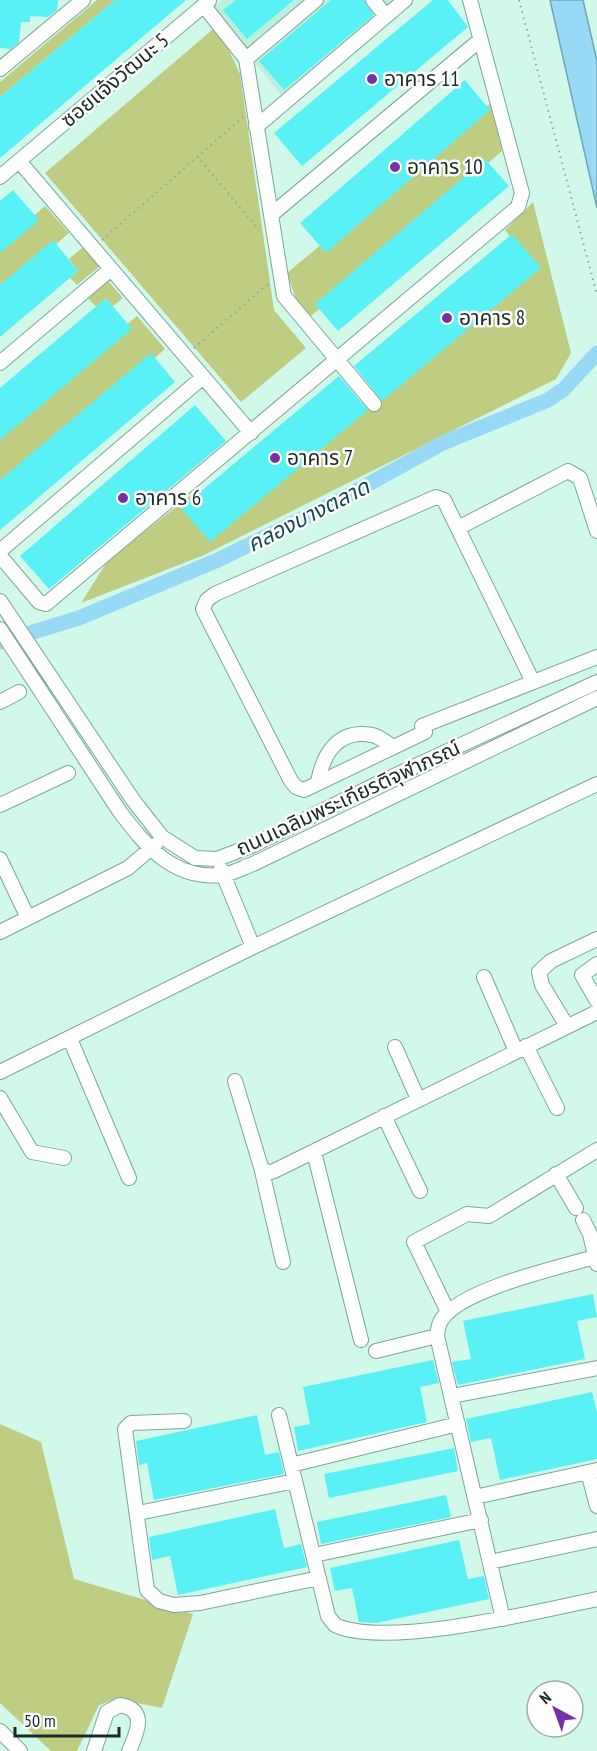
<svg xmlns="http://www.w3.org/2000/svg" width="597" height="1751" font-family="'PT Sans Narrow','Noto Sans Thai',sans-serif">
<rect width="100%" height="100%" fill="#d0f9ea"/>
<!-- built -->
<path fill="#bdefdd" d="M222,0H400L282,96L212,9Z"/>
<!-- green -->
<path fill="#bfcd83" d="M97,0H115L0,97V82Z
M213,29L227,46L240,74L274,310L306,348L241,402L45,173Z
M491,103L502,151L311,316L297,302L287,273Z
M533,202L571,353L556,379L202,556L81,603L108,560L194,493L223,525L534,267L505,230Z
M45,206L69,233L0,293V245Z
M83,247L100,266L77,285L70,278L78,271L69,259Z
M108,281L123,298L113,306L106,298L96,307L88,298Z
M137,316L165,349L0,495V433Z
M0,1424L41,1442L74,1579L193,1614L162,1708L116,1699L99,1705L77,1751H51L0,1703Z"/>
<!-- water -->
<path fill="#98d9f5" stroke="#72a4b7" stroke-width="1.5" d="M550,0H583L597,61V208Z"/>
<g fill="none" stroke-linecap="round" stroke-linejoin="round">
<!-- canal -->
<path stroke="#98d9f5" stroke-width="15" d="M0,642L79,618L218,560L336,502L443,443L548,400L564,389L597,353"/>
</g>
<!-- building -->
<path fill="#5af1f6" d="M0,0H58L57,10L48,17L30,16V22H21L19,42L10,49L0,48Z
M115,0H186L0,158V97Z
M236,0H294L247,39L223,10Z
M331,0H364L374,15L284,90L259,61Z
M433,0H448L468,27L302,166L274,133Z
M465,80L490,110L326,253L300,223Z
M485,159L509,186L338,331L315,304Z
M13,190L39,220L0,253V201Z
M512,234L541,268L382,401L354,366Z
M53,240L78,271L0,337V285Z
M106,298L132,329L0,440V388Z
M151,353L175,382L0,530V480Z
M339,376L368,410L210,542L181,508Z
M195,405L226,441L49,589L20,556Z
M593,1294L597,1317L577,1321L585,1359L458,1385L452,1362L471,1359L463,1321Z
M433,1360L439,1383L420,1387L427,1422L298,1451L294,1427L310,1424L303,1387Z
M592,1392L597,1412V1459L500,1480L491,1438L471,1442L466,1419Z
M257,1415L265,1455L279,1452L284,1474L154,1500L147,1463L139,1465L136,1441Z
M454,1448L458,1471L329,1498L324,1474Z
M446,1495L451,1517L321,1544L317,1522Z
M275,1509L284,1548L301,1544L307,1567L178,1595L170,1556L152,1560L149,1537Z
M459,1540L468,1579L484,1576L489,1599L376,1623L359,1622L352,1588L335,1591L330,1568Z"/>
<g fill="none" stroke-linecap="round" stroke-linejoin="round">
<!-- minor casing -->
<g stroke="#7ea698" stroke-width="16">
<path id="minor" d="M373,0L386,16
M204,6L246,59L284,296L374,404
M246,59L316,0
M0,69L83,0
M256,127L405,0
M19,161L251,433
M0,177L209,1
M271,215L480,40
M0,363L111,269
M458,528L568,471L580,478L597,531
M0,551L203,377
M0,556L39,602L46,604L518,207L522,193L470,0
M0,601L133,800L162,837L195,858L217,859L251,846L383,781L597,682
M0,629L120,812C146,846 173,880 222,875C232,874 244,867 253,864L597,698
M532,680L444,500L436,497L215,594L207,600L203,609L291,781L296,787L304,790L425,732L422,726L597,657
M0,702L19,692
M318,782C323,754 338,729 372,735C379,736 387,743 393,747
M0,805L68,773
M0,859L28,918
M221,869L253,947
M0,932L128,868L155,845
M597,964L582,975L597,1001
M484,977L516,1051
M567,1026L542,985L539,972L551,961L597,939
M70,1039L129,1178
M526,1046L557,1108
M395,1047L418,1099
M0,1072L253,947L597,784
M235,1081L261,1167L267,1173L274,1171L597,1012
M0,1098L32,1152L64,1158
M384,1116L420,1191
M314,1152L361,1340
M261,1167L283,1262
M556,1174L576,1208
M583,1220L590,1234L597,1264
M448,1312L414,1242L467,1214L489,1216L597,1150
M376,1351L437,1336
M452,1396L597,1368
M279,1415L328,1616L335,1625C385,1649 540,1611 597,1599
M184,1421L131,1423L125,1429L147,1590L159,1601L174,1605L200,1603L319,1578
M291,1465L458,1424
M588,1472L597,1506
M475,1497L597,1470
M138,1513L295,1481
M314,1555L481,1520
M490,1562L597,1539
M503,1619L437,1336C438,1330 438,1324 442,1319C462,1289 560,1267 595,1257
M0,1731L20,1751
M94,1751L107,1712L120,1705C148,1710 137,1733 129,1751"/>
</g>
<!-- path -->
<path stroke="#89a89d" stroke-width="2" stroke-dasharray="1.5 4.5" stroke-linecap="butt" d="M519,0L597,295
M197,156L259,230
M102,240L243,117
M194,348L269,283"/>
<!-- minor -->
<use href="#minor" stroke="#fff" stroke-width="14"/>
</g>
<!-- markers -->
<g fill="#7430a5" stroke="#fff" stroke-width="2">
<circle cx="372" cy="79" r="6"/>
<circle cx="395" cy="167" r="6"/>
<circle cx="447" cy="318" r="6"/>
<circle cx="275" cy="458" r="6"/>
<circle cx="123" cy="498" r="6"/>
</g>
<g text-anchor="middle" stroke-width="5" stroke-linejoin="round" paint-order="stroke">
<!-- poi labels -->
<g font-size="21" fill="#1b2a25" stroke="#fff" text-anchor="start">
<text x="384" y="86">อาคาร 11</text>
<text x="407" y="174">อาคาร 10</text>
<text x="459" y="325">อาคาร 8</text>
<text x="287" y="465">อาคาร 7</text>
<text x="135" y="505">อาคาร 6</text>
</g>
<!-- street labels -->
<g font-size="21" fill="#1b2a25" stroke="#fff">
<text transform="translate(115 80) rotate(-40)" y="7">ซอยแจ้งวัฒนะ 5</text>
<text transform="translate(348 798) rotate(-25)" y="7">ถนนเฉลิมพระเกียรติจุฬาภรณ์</text>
</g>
<!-- water labels -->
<g font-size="22" font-style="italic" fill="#13485a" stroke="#fff">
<text transform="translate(308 515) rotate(-27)" y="8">คลองบางตลาด</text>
</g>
</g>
<!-- north arrow -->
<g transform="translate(555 1709) rotate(319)"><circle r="28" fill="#ffffff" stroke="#a4aaa8" stroke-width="1.5"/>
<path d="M0-4.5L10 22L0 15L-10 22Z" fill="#7430a5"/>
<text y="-9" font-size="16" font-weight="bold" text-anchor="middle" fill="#1b2a25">N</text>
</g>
<!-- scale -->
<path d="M15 1727v9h104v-9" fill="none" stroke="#1b2a25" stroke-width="3"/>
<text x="24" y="1727" font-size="18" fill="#1b2a25" stroke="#ffffff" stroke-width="4.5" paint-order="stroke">50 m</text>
</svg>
